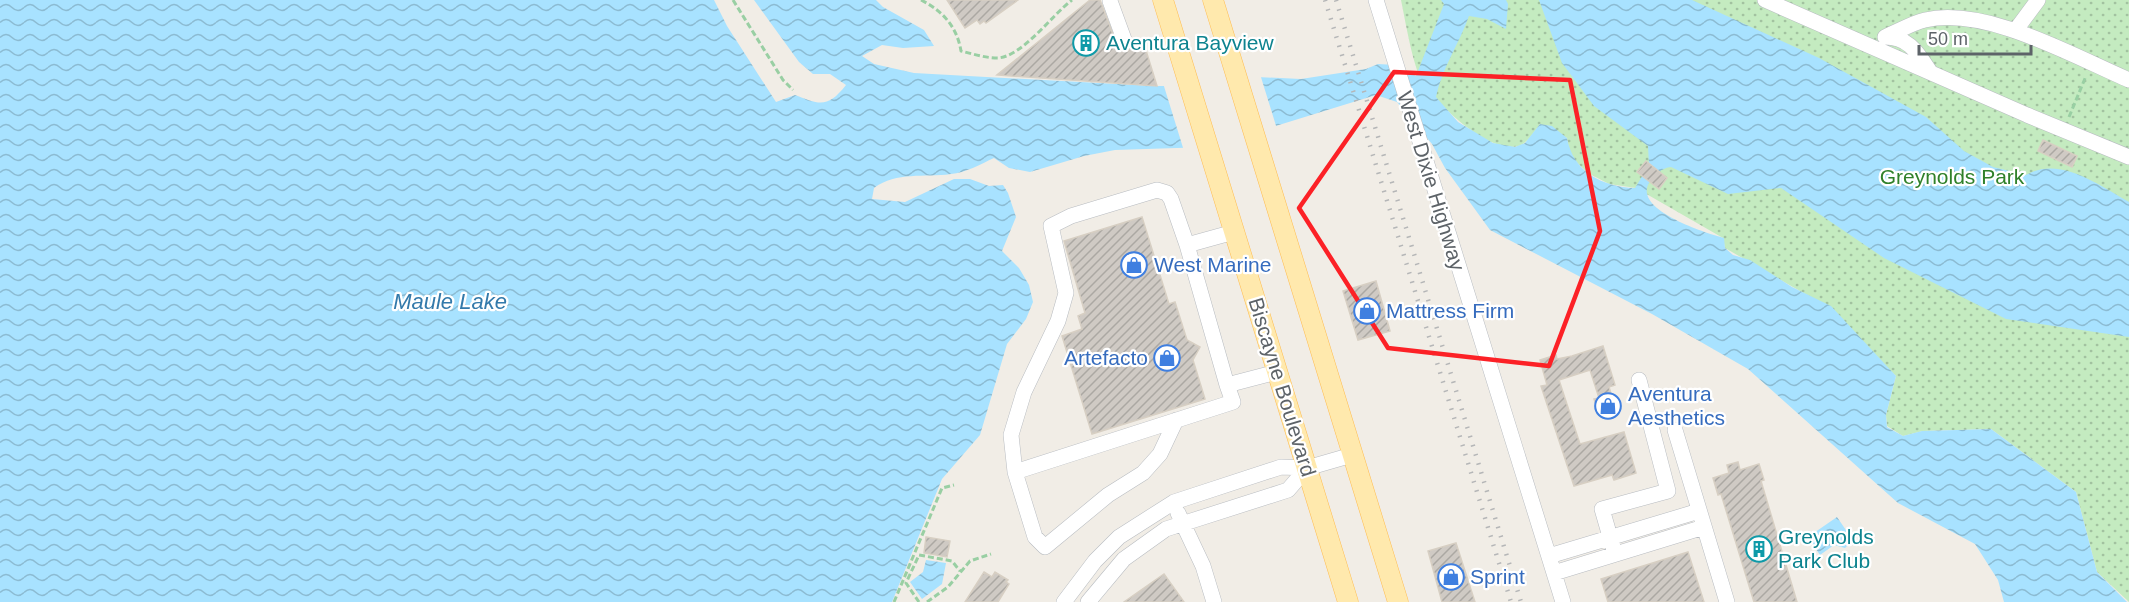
<svg xmlns="http://www.w3.org/2000/svg" width="2129" height="602" font-family="Helvetica,sans-serif">
<defs>
<pattern id="green-dots" width="8" height="8" patternUnits="userSpaceOnUse" patternTransform="scale(1.5)"><rect width="8" height="8" fill="#c4ebc0"/><path d="M2 2h.1M6 6h.1" fill="none" stroke="#a2c2a0" stroke-width="1.8" stroke-linecap="round"/></pattern>
<pattern id="water-waves" width="16" height="10" patternUnits="userSpaceOnUse" patternTransform="scale(1.5)"><rect width="16" height="10" fill="#a8e2ff"/><path d="M0 5q4-4 8 0t8 0" fill="none" stroke="#8cbbd2"/></pattern>
<pattern id="building-hatch" width="6" height="6" patternUnits="userSpaceOnUse" patternTransform="scale(1.5)"><rect width="6" height="6" fill="#cfcac4"/><path d="M-1 1l2-2M0 6l6-6M5 7l2-2" fill="none" stroke="#aba8a3"/></pattern>
</defs>
<rect width="100%" height="100%" fill="#f1ede6"/>
<!-- green -->
<path fill="url(#green-dots)" d="M1401,0H2129V602L2097,572L2076,492L1991,429L1923,431L1903,436L1887,426L1886,415L1896,376L1807,295L1725,248L1723,238L1636,188L1609,184L1588,173L1570,156L1567,138L1540,124C1534,132 1528,143 1518,146C1488,154 1437,104 1422,81C1413,67 1405,19 1401,0Z"/>
<!-- water -->
<path fill="url(#water-waves)" d="M0,0H714L727,26L776,102L795,95C820,105 828,108 846,85L830,74H813L799,62L754,0H876L883,7L924,30L934,46L903,48L882,45L862,56L874,64L914,73L1154,86H1189L1236,76L1301,79L1366,69L1378,64L1395,65L1416,76L1444,4L1441,0H1506L1508,4L1506,29L1487,19L1469,16C1459,44 1442,68 1436,97L1458,122L1493,143L1515,147L1525,143L1540,124L1552,126L1567,138C1573,172 1603,187 1635,188L1649,165L1648,146L1594,106L1562,63L1539,0H1692L1819,58L1926,117L1964,151L1993,167L2026,175C2060,155 2100,186 2129,202V337L2006,319L1884,258L1781,188L1728,194L1671,167C1662,168 1654,174 1649,183C1633,210 1705,233 1724,238L1725,248L1733,255L1750,260L1792,287L1831,306L1896,376L1886,415L1887,427L1903,436L1922,431L1991,429L2076,492L2097,572L2127,602H2004L1998,580L1975,544L1898,503L1748,369L1652,314L1490,230L1445,168L1432,144L1397,102L1376,95L1208,147L1115,150L1084,156L1030,172L1009,168L994,158C981,164 965,173 951,174C924,178 897,171 874,188L872,199L905,202L954,179H970L989,186L1003,185L1008,193L1016,217L1002,251L1019,268L1029,285L1033,302L1026,319L1007,344L980,435L942,479L892,602H0Z
M1837,517L1850,536L1851,542L1845,548L1834,545L1820,555L1808,537Z
M926,560L946,563L942,584L922,599L910,582L923,572Z"/>
<!-- pier -->
<path fill="#f1ede6" d="M1236,73L1260,74L1277,129L1209,150L1184,151L1163,83H1188Z"/>
<!-- building -->
<path fill="url(#building-hatch)" stroke="#d7cfc3" stroke-width="1.5" d="M947,0H1018L986,23L984,21L980,24L977,20L965,28Z
M1090,0H1100L1119,50L1128,51L1135,43L1144,44L1157,86L997,75Z
M2043,140L2077,156L2072,167L2038,151Z
M1646,161L1667,178L1659,189L1637,172Z
M1142,217L1169,304L1175,302L1187,340L1200,347L1193,360L1205,399L1092,434L1062,336L1082,329L1078,316L1085,313L1064,241Z
M1376,281L1390,331L1358,340L1343,291Z
M1603,346L1615,385L1609,387L1615,407L1599,412L1594,399L1599,398L1590,370L1559,380L1580,444L1624,432L1636,473L1614,480L1612,475L1574,486L1541,386L1547,385L1540,360L1556,355L1557,359L1572,356Z
M1738,462L1740,470L1759,464L1764,480L1761,481L1797,602H1754L1721,494L1718,495L1713,478L1729,473L1727,465Z
M926,537L950,541L947,557L924,553Z
M1456,543L1475,602H1442L1428,551Z
M1688,552L1704,602H1608L1601,579Z
M984,572L992,577L995,572L1008,580L1006,582L1009,584L998,602H965Z
M1164,574L1184,602H1124Z"/>
<g fill="none" stroke-linecap="round" stroke-linejoin="round">
<!-- minor casing -->
<g stroke="#b8bcc1" stroke-width="16">
<path id="minor" d="M1376,0L1563,602
M1765,0L2027,115L2129,157
M1110,1L1125,42
M2015,31L2038,0
M1887,36C1899,31 1912,23 1925,20C1986,6 2073,56 2129,80
M1885,37C1910,37 1918,54 1931,73
M1234,232L1187,245L1227,385L1277,372
M1187,245L1171,199L1167,193L1157,190L1071,216L1051,226L1066,293L1058,321L1024,392L1011,435L1015,472L1233,402L1227,385
M1675,430L1727,602
M1015,472L1035,537L1045,547L1108,495L1143,473L1160,454L1176,420
M1178,513L1203,566L1214,602
M1615,554L1602,509L1668,491L1639,380
M1549,556L1699,511
M1554,573L1704,527
M1064,602L1095,561L1119,537L1174,502L1281,467L1307,468L1352,455
M1088,602L1124,559L1166,529L1288,490L1307,468"/>
</g>
<!-- major casing -->
<g stroke="#ffbc51" stroke-width="21">
<path id="major" d="M1163,0L1348,602
M1213,0L1398,602"/>
</g>
<!-- path -->
<path stroke="#99cfa3" stroke-width="3" stroke-dasharray="6 3" stroke-linecap="butt" d="M733,0L783,80L793,90
M921,0C943,11 957,27 961,51C973,54 985,58 998,58C1023,56 1052,15 1072,0
M2069,117L2086,76
M894,602L942,488L954,485
M919,602L906,583L919,555L952,561L960,571
M927,602L948,587L970,561L991,554"/>
<!-- minor -->
<use href="#minor" stroke="#fff" stroke-width="15"/>
<!-- major -->
<use href="#major" stroke="#ffe9ad" stroke-width="20"/>
<!-- rail -->
<path stroke="#b5b6b7" stroke-width="4.5" stroke-dasharray="1.5 8" stroke-linecap="butt" d="M1325,0L1511,602
M1336,0L1521,602"/>
</g>
<!-- marked area -->
<path fill="none" stroke="#fc2126" stroke-width="4.5" stroke-linejoin="round" d="M1394,72L1570,80L1600,231L1549,366L1388,348L1299,208Z"/>
<!-- icons -->
<defs>
<g id="building-ring" transform="scale(1.35)"><circle r="9.5" fill="#fff" stroke="#0f9aa8" stroke-width="1.5"/><path d="M-4-6H4V6H1V3H-1V6H-4ZM-2.5-4.3h1.7v1.8h-1.7ZM.8-4.3h1.7v1.8H.8ZM-2.5-1h1.7V.8h-1.7ZM.8-1h1.7V.8H.8Z" fill="#0f9aa8"/></g>
<g id="shop-ring" transform="scale(1.35)"><circle r="9.5" fill="#fff" stroke="#3f7fe0" stroke-width="1.5"/><path d="M-5-2.5h2.3a2.7 3.5 0 0 1 5.4 0H5L5.5 6h-11ZM-1.5-2.5h3a1.5 2.3 0 0 0-3 0Z" fill="#3f7fe0"/></g>
</defs>
<g fill-rule="evenodd">
<use href="#building-ring" x="1086" y="43"/>
<use href="#shop-ring" x="1134" y="265"/>
<use href="#shop-ring" x="1367" y="311"/>
<use href="#shop-ring" x="1167" y="358"/>
<use href="#shop-ring" x="1608" y="406"/>
<use href="#building-ring" x="1759" y="549"/>
<use href="#shop-ring" x="1451" y="577"/>
</g>
<g text-anchor="middle" stroke-width="4.5" stroke-linejoin="round" paint-order="stroke">
<!-- culture labels -->
<g font-size="21" fill="#0d838f" stroke="#fff" text-anchor="start">
<text x="1106" y="50">Aventura Bayview</text>
<text x="1778" y="544">Greynolds<tspan x="1778" dy="24">Park Club</tspan></text>
</g>
<!-- park labels -->
<g font-size="21" fill="#30812a" stroke="#fff">
<text x="1952" y="184">Greynolds Park</text>
</g>
<!-- street labels -->
<g font-size="21" fill="#5d6368" stroke="#fff">
<text transform="translate(1431 181) rotate(73)" y="7">West Dixie Highway</text>
<text transform="translate(1282 387) rotate(73)" y="7">Biscayne Boulevard</text>
</g>
<!-- shop labels -->
<g font-size="21" fill="#366cbe" stroke="#fff" text-anchor="start">
<text x="1154" y="272">West Marine</text>
<text x="1386" y="318">Mattress Firm</text>
<text x="1148" y="365" text-anchor="end">Artefacto</text>
<text x="1628" y="401">Aventura<tspan x="1628" dy="24">Aesthetics</tspan></text>
<text x="1470" y="584">Sprint</text>
</g>
<!-- water labels -->
<g font-size="22" font-style="italic" fill="#337aab" stroke="#fff">
<text x="450" y="309">Maule Lake</text>
</g>
</g>
<!-- scale -->
<path d="M1919 45v9h112v-9" fill="none" stroke="#5d6368" stroke-width="3"/>
<text x="1928" y="45" font-size="18" fill="#5d6368" stroke="#ffffff" stroke-width="4.5" paint-order="stroke">50 m</text>
</svg>
